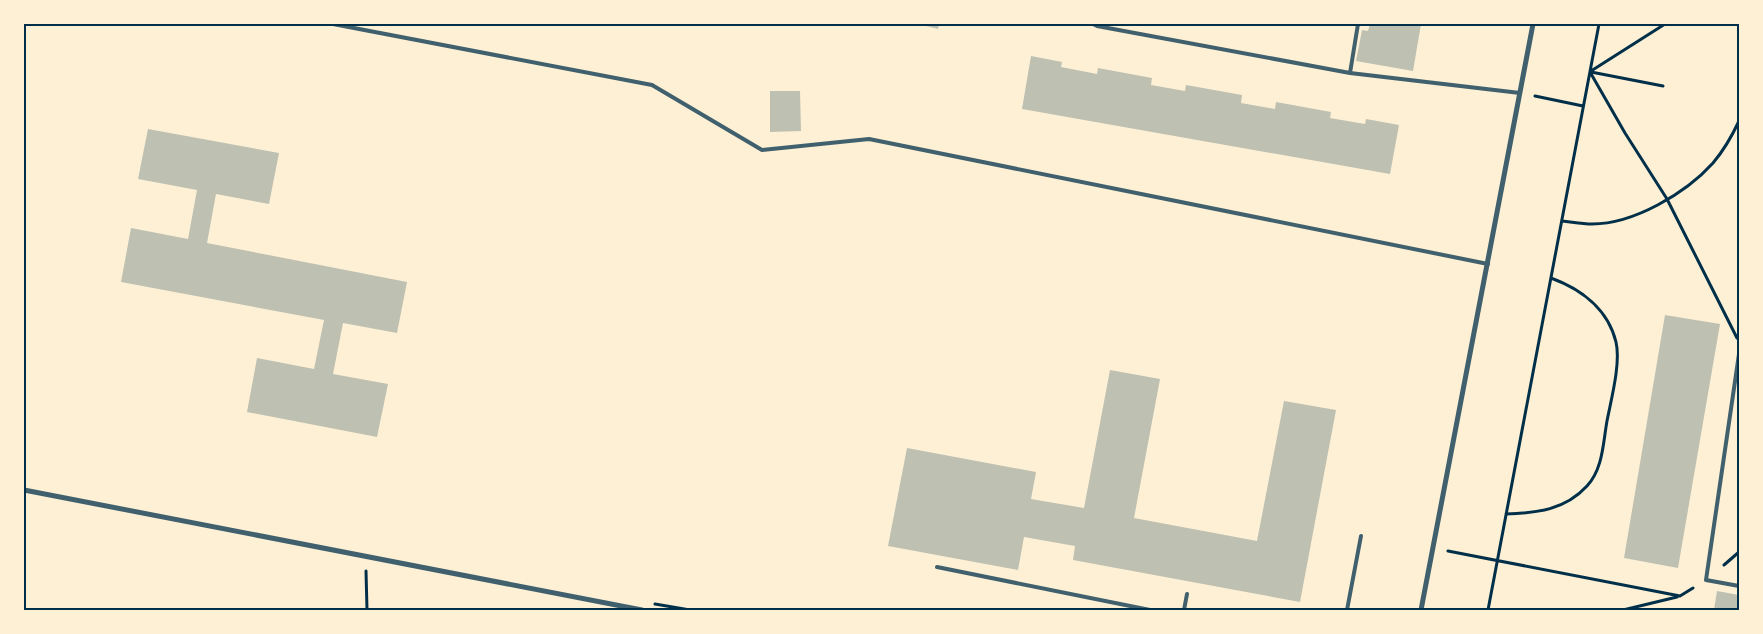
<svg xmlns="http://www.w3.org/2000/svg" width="1763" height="634" font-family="'Source Serif 4',serif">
<rect width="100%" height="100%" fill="#fdf0d5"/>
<!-- building -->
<path fill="#bec0b2" d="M918,24H939L938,29Z
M1370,24H1421L1413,71L1356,61L1362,30L1368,31Z
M1031,56L1062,62L1061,67L1097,74L1098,68L1152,78L1151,85L1185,91L1186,85L1242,95L1241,103L1275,109L1276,102L1331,112L1330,118L1365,124L1366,119L1399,125L1390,174L1022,109Z
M770,91H800L801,131L770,132Z
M148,129L279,153L269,204L216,194L207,243L407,282L397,333L343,323L333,374L388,384L377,437L247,412L257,358L314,369L324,320L121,282L131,228L188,239L197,190L138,179Z
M1665,315L1720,324L1678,568L1624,558Z
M1110,370L1160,379L1134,518L1257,541L1284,401L1336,410L1300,602L1073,560L1075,546L1024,537L1018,570L888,546L907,448L1036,472L1031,499L1084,508Z
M1717,591L1739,595V610H1714Z"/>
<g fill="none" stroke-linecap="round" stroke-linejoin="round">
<!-- path -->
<path stroke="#003049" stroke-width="3" d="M1591,71L1665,24
M1590,72L1625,133L1667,199L1737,338
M1591,72L1663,86
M1535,96L1583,106
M1562,221C1572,222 1582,224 1592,224C1634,224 1686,193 1713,163C1724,150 1732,136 1739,121
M1506,514C1537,513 1565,510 1587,486C1603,469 1603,443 1607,421C1611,400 1621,363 1616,342C1608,309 1581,289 1551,278
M1448,551L1680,596L1693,588
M1724,565L1739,552
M366,571L367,610
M655,604L690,610
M1488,610L1599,24
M1623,610L1677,597"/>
<!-- service -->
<path stroke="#3f606c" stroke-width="4" d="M333,24L652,85L762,150L869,139L1488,264
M1093,24L1097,26L1350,73L1520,93
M1350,73L1358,24
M1739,354L1706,580L1739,586
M937,567L1150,610
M1184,610L1187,594
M1347,610L1361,536"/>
<!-- minor -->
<path stroke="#3f606c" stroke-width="5" d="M24,490L642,610
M1421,610L1533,24"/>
</g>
<!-- border -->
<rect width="1763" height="634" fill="none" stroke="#fdf0d5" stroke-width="50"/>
<rect x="25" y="25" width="1713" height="584" fill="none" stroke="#003049" stroke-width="2"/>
</svg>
